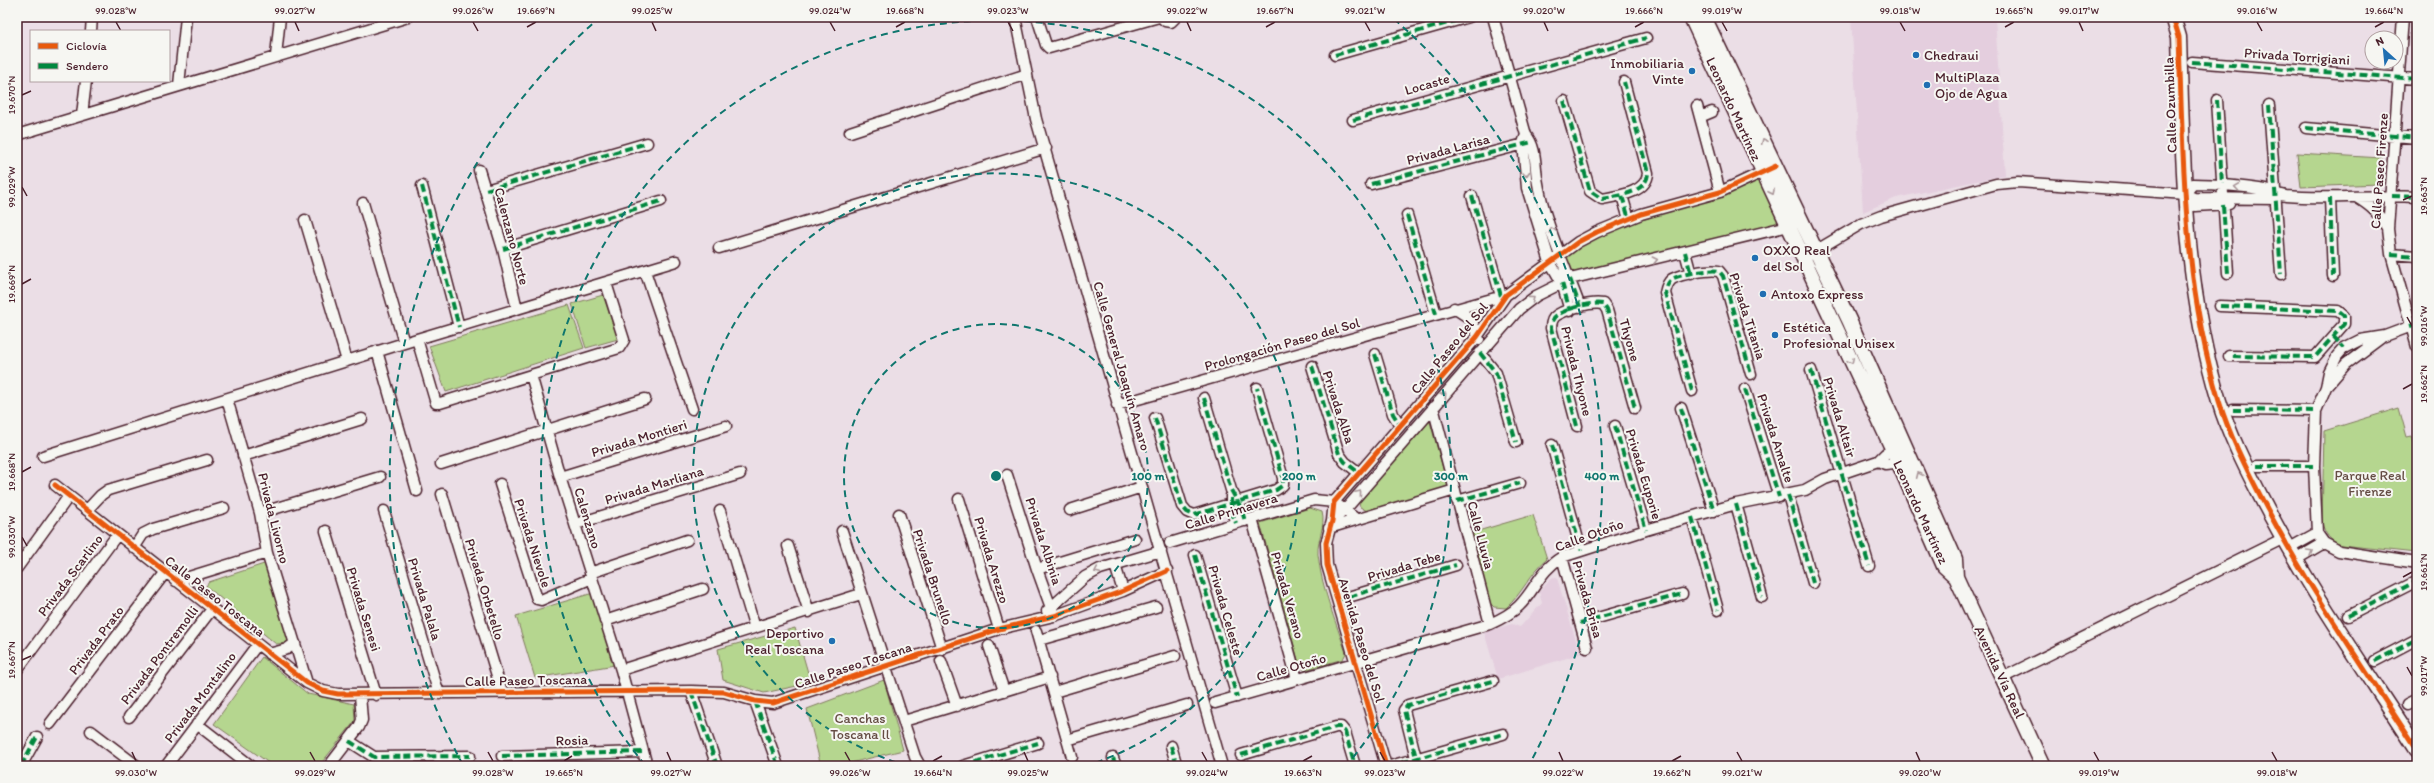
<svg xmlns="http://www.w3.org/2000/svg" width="2434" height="783" font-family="Itim,sans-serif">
<rect width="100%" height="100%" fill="#ebdee6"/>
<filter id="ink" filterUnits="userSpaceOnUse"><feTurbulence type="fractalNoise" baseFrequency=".025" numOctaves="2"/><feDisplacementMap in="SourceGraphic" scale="8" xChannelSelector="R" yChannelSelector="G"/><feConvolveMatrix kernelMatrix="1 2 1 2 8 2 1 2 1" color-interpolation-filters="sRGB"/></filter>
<g filter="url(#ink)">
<!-- built -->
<path fill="#e4cede" d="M1851,17H1995L2005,175L1896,198L1863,212Z
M1553,577L1557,578L1580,654L1498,679L1484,632L1512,624L1520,627L1542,603L1539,592Z"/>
<!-- green -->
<path fill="#b5d68f" stroke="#807a5d" d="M2297,153L2382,158L2379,184L2301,187Z
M1756,181L1761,183L1777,215L1778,220L1774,225L1572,273C1569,269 1565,262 1567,257C1577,236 1697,203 1722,195C1734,191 1745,186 1756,181Z
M603,295L618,339L586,348L572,304Z
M569,305L584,348L446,392L429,346Z
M2399,408L2407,437L2412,436L2414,443L2417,442V553L2341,545C2330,541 2325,534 2322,523L2324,431Z
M1426,421L1430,422L1448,486L1445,489L1367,511L1360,507L1359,503L1361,498Z
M1310,508L1322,512C1326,526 1317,539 1318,554C1321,587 1336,622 1346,653L1343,659L1305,670L1300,667L1260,523Z
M1533,515L1547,559C1530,573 1522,594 1506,608L1494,607L1490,603L1471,533Z
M264,564L269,565L290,639L288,643L276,644L206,586L209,582Z
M593,593L615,665L535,678L516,616Z
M795,628L811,683L764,693L723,680L718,649Z
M262,657L308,694L354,704L355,721L319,766H273L214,724Z
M884,680L903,750L838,766H821L807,709Z"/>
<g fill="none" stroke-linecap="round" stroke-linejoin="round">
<!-- street casing -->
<g stroke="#4a1f2b" stroke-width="13">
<path id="street" d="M1015,17L1036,119L1222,766
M1037,17L1046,45L1049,48L1159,17
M1161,17L1165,21L1171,22L1176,17
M1493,17L1526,135C1536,146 1535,164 1537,178C1544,223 1565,265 1580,307
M2403,17L2388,229L2391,254L2417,347
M91,31L92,17
M1335,55L1469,17
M276,56L280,17
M2192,62L2417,79
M179,85L186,17
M2217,100L2228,273
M1564,101L1590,191L1602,199C1618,196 1647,193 1648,173L1624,82
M2269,105L2281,274
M1697,106L1720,192
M82,115L86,81
M1700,117L1712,112
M1353,120L1646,38
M2306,128L2417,138
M850,132L1027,74
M17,135L408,17
M1526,135L1523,143L1527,188L1550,262L1562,283L1570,311
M479,170L503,249L517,309
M1371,184L1528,143
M422,186L459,327
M486,190L647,143
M2185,194L2193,184C2218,184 2242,186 2266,190C2273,192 2279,195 2286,196C2330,200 2373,194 2417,197
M2186,195L2195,206L2229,204
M1472,196L1501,296
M1622,196L1629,219
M2356,197C2371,206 2380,214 2388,229
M2330,198L2333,276
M363,203L404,343
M1407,215L1436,314
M305,220L347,361
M719,248L1046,148
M503,249L661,201
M1685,252L1691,274
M1810,254L1861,224L1881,216L1996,184L2018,182L2185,194L2194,198L2276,199
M2391,254L2417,256
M645,271L692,409
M2220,306L2338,311L2344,316V324L2315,357L2229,356
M1454,308L1471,319L1479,339
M2417,324L2385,336L2360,340L2344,348L2337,356L2329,372L2326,387L2316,411L2314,466L2317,533L2324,543L2339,551L2417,563
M417,339L435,400L436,403H440L619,348L624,340L606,283
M377,351L417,491
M1480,353L1496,373L1516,442
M1375,354L1393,414L1400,425
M1312,366L1339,454L1345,462L1358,472
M1811,370L1869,566
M531,375L560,477L621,670
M2326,387L2346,364L2381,338
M1745,389L1779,497
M1692,391L1665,293C1666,288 1668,282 1672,279C1681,274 1709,269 1719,271L1723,276L1751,374
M1204,398L1231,490L1241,508L1245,521
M227,399L260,513L267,553L307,683
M1117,405L1506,295
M1433,407L1490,624
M1681,408L1714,511
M2233,410L2316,411
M1155,418L1182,506L1187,512L1194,515L1276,490L1283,485V478L1257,388
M1577,426L1551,328C1551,323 1552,318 1557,315C1569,308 1590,302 1603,304L1607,310L1635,408
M1615,426L1646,530
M1552,445L1581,550
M43,456L417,339L676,261
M243,456L362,419
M1878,461L1885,464L1905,462
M441,464L645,399
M2257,466H2314
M1007,475L1037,569L1054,616
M560,477L726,426
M500,484L537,599L541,600L592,578
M55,485L307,683L323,691L338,694L691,691L724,692L755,701L773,703L999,629L1054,616L1123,591L1167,571
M442,494L502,692
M1788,495L1813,583
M1231,496V510L1236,523
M959,499L999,629
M1457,501L1520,483
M1736,504L1762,597
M87,510L101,495L108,490L207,460
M1070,510L1142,487
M384,511L439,694
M720,511L755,628
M260,513L380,477
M899,514L942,649
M1692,517L1718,610
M1252,519L1297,679
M1332,521L1345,510L1519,309L1536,296L1570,279L1793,225
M576,524L740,474
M1329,528L1455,490
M326,531L376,695
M842,531L915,757L920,766
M1170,543L1314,500L1334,502L1356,519
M788,546L809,612
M134,548L143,534L153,529L224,508
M2288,549L2317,533
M1195,555L1237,697
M1562,557L1587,648
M2295,560L2324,543
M1115,565L1123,591
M17,568L69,496
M1037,569L1135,539
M590,573L687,540
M176,581L267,553
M1338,600L1456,565
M1047,611L1085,577L1100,569L1161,551
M2348,616L2417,581
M605,621L703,589
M1580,623L1682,594
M1036,631L1072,757
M1039,640L1156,607
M989,646L1004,691
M269,654L287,649L295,643
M941,661L957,706
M2375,661L2417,639
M17,670L117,535
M2002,678L2282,539
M691,691L717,766
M1054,692L1175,656
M755,701L778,766
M1215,703L1490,624C1501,619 1511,614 1519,606C1536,589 1539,571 1562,557L1646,530L1736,504L1805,490L1825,479L1878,461L1885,454L1898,448
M2407,705L2417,700
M129,717L212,609
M904,721L1050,677
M50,724L165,573
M197,724L251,766
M91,731L137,766
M1067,740L1187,705
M349,741L374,757L470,756
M1171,746L1177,766
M1241,755L1336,727H1341L1345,732L1355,766
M502,756L643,752
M1113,758L1116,766
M21,766L37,737
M166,766L257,645
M329,766L359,727L362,720L360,695
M647,766L621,670L861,594
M963,766L1038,743
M1386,766L1327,565L1326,543L1332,521L1334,502L1477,337L1506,295L1578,242L1597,232L1641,214L1720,192L1769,169
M1390,766L1503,734
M1418,766L1404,710L1408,705L1493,681"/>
</g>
<!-- secondary casing -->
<g stroke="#4a1f2b" stroke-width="17">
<path id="secondary" d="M1691,17L1893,450L1944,566L1956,577
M1704,17L1849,320L1955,559L1956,577L2043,766
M2173,17L2179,37C2183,159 2183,283 2219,401C2229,434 2245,466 2261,497C2306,585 2364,667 2417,750"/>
</g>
<!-- street -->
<use href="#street" stroke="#f6f6f2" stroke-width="10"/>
<!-- secondary -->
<use href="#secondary" stroke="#f6f6f2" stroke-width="14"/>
<!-- quiet -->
<path stroke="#00873e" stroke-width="4" stroke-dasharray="8 4" stroke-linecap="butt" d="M1335,55L1469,17
M2192,62L2417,79
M2217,100L2222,184
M1564,101L1590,191L1602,199C1618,196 1647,193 1648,173L1624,82
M2269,105L2281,274
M1353,120L1646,38
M2306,128L2417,138
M1371,184L1532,142
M422,186L459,327
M486,190L647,143
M1472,196L1501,296
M1622,196L1629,219
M2392,196L2417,197
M2330,198L2333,276
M2223,205L2228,273
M1407,215L1436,314
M503,249L661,201
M1685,252L1691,274
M2391,254L2417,256
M1570,279L1580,307
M1562,283L1570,311
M2220,306L2338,311L2344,316V324L2315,357L2229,356
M2410,326L2417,324
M2333,336L2344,348
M1480,353L1496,373L1516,442
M1375,354L1393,414L1400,425
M1312,366L1339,454L1345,462L1358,472
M1811,370L1869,566
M1745,389L1779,497
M1692,391L1665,293C1666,288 1668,282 1672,279C1681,274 1709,269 1719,271L1723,276L1751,374
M1204,398L1231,490L1241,508L1245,521
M1681,408L1714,511
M2233,410L2316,411
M1155,418L1182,506L1187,512L1194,515L1276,490L1283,485V478L1257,388
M1577,426L1551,328C1551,323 1552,318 1557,315C1569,308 1590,302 1603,304L1607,310L1635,408
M1615,426L1646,530
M1552,445L1581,550
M2257,466H2314
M1788,495L1813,583
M1231,498V510L1236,523
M1457,501L1520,483
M1736,504L1762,597
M1692,517L1718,610
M1195,555L1237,697
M1338,600L1456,565
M2348,616L2417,581
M1580,623L1682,594
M2375,661L2417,639
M691,691L717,766
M755,701L778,766
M349,741L374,757L470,756
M1171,746L1177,766
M1241,755L1336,727H1341L1345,732L1355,766
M502,756L643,752
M1113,758L1116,766
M21,766L37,737
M963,766L1038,743
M1390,766L1503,734
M1418,766L1404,710L1408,705L1493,681"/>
<!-- cycleway casing -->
<g stroke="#f6f6f2" stroke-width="8">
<path id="cycleway" d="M2173,17L2179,37C2183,159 2183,283 2219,401C2229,434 2245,466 2261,497C2306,585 2364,667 2417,750
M55,485L307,683L323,691L338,694L691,691L724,692L755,701L773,703L999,629L1054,616L1123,591L1167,571
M1386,766L1327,565L1326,543L1332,521L1334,502L1477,337L1506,295L1578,242L1597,232L1641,214L1720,192L1776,166"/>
</g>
<!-- cycleway -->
<use href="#cycleway" stroke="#e8590c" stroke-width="5"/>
</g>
<!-- one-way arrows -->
<defs><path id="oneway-chevron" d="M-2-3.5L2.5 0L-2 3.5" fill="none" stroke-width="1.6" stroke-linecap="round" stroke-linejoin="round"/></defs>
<g stroke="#a99598">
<use href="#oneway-chevron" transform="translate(1764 141) rotate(-115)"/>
<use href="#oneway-chevron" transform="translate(1526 174) rotate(85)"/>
<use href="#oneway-chevron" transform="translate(2237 187) rotate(-172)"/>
<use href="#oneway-chevron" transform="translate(1772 192) rotate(65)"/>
<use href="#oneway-chevron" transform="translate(1552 230) rotate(-107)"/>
<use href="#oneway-chevron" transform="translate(1655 260) rotate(-13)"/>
<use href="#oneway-chevron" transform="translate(1532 299) rotate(-36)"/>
<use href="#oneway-chevron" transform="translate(1851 361) rotate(65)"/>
<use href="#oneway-chevron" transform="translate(1444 395) rotate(-49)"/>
<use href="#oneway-chevron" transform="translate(1919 475) rotate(-114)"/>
<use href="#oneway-chevron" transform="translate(1359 493) rotate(-50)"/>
<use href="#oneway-chevron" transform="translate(2310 552) rotate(-30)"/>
<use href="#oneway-chevron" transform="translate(1097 571) rotate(155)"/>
</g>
</g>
<!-- ticks -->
<path fill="none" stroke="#4a1f2b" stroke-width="1.5" d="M116,22L121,31M295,22L299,31M473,22L478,31M652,22L656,31M830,22L835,31M1008,22L1013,31M1187,22L1191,31M1365,22L1370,31M1544,22L1548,31M1722,22L1727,31M1900,22L1905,31M2079,22L2083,31M2257,22L2262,31M527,27L536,22M896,27L905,22M1266,27L1275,22M1635,27L1644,22M2005,27L2014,22M2375,27L2384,22M22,95L31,91M22,187L27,196M2403,200L2412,196M22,284L31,279M2407,317L2412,326M2403,389L2412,384M22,472L31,467M22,537L27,546M2403,577L2412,572M22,660L31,656M2407,667L2412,676M132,752L136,761M310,752L315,761M488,752L493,761M667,752L671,761M845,752L850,761M1024,752L1028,761M1202,752L1207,761M1380,752L1385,761M1559,752L1563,761M1737,752L1742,761M1916,752L1920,761M2094,752L2099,761M2272,752L2277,761M564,761L572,756M933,761L942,756M1303,761L1312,756M1672,761L1681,756"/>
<!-- distance rings -->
<g fill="none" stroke="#0f766e" stroke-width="2" stroke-dasharray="7 5">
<circle cx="996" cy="476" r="152"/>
<path d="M907 766A303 303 0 1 1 1085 766"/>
<path d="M645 765A455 455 0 1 1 1347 765"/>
<path d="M463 765A606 606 0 0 1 598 19M1394 19A606 606 0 0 1 1529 765"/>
</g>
<!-- markers -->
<g fill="#1f6fb2" stroke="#f6f6f2" stroke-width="1.5">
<circle cx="1916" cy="55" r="4"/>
<circle cx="1692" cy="71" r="4"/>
<circle cx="1927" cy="85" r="4"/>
<circle cx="1755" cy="258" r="4"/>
<circle cx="1763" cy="294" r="4"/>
<circle cx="1775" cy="335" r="4"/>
<circle cx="832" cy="641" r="4"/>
</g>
<g text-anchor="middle" stroke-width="4" stroke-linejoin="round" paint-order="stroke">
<!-- poi labels -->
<g font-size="14" fill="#4a1f2b" stroke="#f6f6f2" text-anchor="start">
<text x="1924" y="60">Chedraui</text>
<text x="1684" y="68" text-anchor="end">Inmobiliaria<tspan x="1684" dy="16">Vinte</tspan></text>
<text x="1935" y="82">MultiPlaza<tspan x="1935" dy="16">Ojo de Agua</tspan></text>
<text x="1763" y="255">OXXO Real<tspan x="1763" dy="16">del Sol</tspan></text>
<text x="1771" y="299">Antoxo Express</text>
<text x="1783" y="332">Estética<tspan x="1783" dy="16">Profesional Unisex</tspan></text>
<text x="824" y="638" text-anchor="end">Deportivo<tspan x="824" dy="16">Real Toscana</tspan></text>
</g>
<!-- street labels -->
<g font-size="14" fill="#4a1f2b" stroke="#f6f6f2">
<text transform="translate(2297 56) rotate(4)" y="5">Privada Torrigiani</text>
<text transform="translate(1427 84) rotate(-16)" y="5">Locaste</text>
<text transform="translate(2170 105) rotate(-92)" y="5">Calle Ozumbilla</text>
<text transform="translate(1734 109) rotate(65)" y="5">Leonardo Martínez</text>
<text transform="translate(1448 149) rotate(-15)" y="5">Privada Larisa</text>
<text transform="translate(2379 171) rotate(-86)" y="5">Calle Paseo Firenze</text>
<text transform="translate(512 236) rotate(75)" y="5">Calenzano Norte</text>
<text transform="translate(1748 316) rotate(72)" y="5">Privada Titania</text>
<text transform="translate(1630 340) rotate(74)" y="5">Thyone</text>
<text transform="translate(1282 344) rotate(-16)" y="5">Prolongación Paseo del Sol</text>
<text transform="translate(1449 348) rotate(-51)" y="5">Calle Paseo del Sol</text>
<text transform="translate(1122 366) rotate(74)" y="5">Calle General Joaquín Amaro</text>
<text transform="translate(1577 371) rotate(76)" y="5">Privada Thyone</text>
<text transform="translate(1339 407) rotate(72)" y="5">Privada Alba</text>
<text transform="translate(1840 417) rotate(73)" y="5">Privada Altair</text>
<text transform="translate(639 438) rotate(-17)" y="5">Privada Montieri</text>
<text transform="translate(1776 438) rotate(72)" y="5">Privada Amalte</text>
<text transform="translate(1644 474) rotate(73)" y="5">Privada Euporie</text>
<text transform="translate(654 485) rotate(-17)" y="5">Privada Marliana</text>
<text transform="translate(1231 511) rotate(-17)" y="5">Calle Primavera</text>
<text transform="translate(1921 512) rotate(65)" y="5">Leonardo Martínez</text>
<text transform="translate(274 518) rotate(76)" y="5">Privada Livorno</text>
<text transform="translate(588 518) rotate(73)" y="5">Calenzano</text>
<text transform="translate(1481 535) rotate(75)" y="5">Calle Lluvia</text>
<text transform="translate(1589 535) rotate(-20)" y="5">Calle Otoño</text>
<text transform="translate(1044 541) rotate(72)" y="5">Privada Albinia</text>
<text transform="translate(533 543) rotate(72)" y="5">Privada Nievole</text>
<text transform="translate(992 560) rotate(73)" y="5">Privada Arezzo</text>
<text transform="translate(1404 566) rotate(-17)" y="5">Privada Tebe</text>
<text transform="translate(70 575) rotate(-53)" y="5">Privada Scarlino</text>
<text transform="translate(933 577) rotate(72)" y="5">Privada Brunello</text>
<text transform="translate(485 589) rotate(73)" y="5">Privada Orbetello</text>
<text transform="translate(1288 595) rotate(74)" y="5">Privada Verano</text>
<text transform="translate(215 596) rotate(38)" y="5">Calle Paseo Toscana</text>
<text transform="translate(425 599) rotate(73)" y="5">Privada Palala</text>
<text transform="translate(1588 599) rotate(74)" y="5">Privada Brisa</text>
<text transform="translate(364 609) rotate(73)" y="5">Privada Senesi</text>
<text transform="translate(1226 610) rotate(74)" y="5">Privada Celeste</text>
<text transform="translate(96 640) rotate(-53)" y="5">Privada Prato</text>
<text transform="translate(1362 640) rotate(73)" y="5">Avenida Paseo del Sol</text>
<text transform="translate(159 655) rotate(-53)" y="5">Privada Pontremolli</text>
<text transform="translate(853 665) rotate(-18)" y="5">Calle Paseo Toscana</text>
<text transform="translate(1291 667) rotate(-16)" y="5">Calle Otoño</text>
<text transform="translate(2000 672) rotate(65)" y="5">Avenida Vía Real</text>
<text transform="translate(526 680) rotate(-1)" y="5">Calle Paseo Toscana</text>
<text transform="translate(200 697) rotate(-53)" y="5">Privada Montalino</text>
<text transform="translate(572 740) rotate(-2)" y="5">Rosia</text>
</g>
<!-- park labels -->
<g font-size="14" fill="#654d44" stroke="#f6f6f2">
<text x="2370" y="480">Parque Real<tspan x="2370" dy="16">Firenze</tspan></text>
<text x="860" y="723">Canchas<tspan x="860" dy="16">Toscana ll</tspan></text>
</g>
</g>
<circle cx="996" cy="476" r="6" fill="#0f766e" stroke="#f6f6f2" stroke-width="2"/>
<g font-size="12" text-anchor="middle" font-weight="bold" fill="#0f766e" stroke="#f6f6f2" stroke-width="4" stroke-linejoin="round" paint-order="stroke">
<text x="1148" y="480">100 m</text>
<text x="1299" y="480">200 m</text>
<text x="1451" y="480">300 m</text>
<text x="1602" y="480">400 m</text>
</g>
<!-- margin -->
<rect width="2434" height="783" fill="none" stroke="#f6f6f2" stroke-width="44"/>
<!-- legend -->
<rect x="30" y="30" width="140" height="52" fill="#f6f6f2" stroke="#b1a0a2"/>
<rect x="38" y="43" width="20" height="6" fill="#e8590c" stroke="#b1a0a2"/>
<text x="66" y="50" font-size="12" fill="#4a1f2b">Ciclovía</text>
<rect x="38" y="63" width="20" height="6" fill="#00873e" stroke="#b1a0a2"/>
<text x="66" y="70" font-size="12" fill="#4a1f2b">Sendero</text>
<!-- north arrow -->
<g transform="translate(2384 50) rotate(333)"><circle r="19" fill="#f6f6f2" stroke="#b1a0a2"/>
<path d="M0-3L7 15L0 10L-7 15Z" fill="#1f6fb2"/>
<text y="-6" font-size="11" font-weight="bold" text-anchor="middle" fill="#4a1f2b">N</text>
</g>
<rect x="22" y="22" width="2390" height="739" fill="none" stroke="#4a1f2b" stroke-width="1.5"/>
<g font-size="10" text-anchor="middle" fill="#4a1f2b">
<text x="116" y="14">99.028°W</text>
<text x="295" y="14">99.027°W</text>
<text x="473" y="14">99.026°W</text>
<text x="536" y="14">19.669°N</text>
<text x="652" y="14">99.025°W</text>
<text x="830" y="14">99.024°W</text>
<text x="905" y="14">19.668°N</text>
<text x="1008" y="14">99.023°W</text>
<text x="1187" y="14">99.022°W</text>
<text x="1275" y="14">19.667°N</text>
<text x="1365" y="14">99.021°W</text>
<text x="1544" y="14">99.020°W</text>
<text x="1644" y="14">19.666°N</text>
<text x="1722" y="14">99.019°W</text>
<text x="1900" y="14">99.018°W</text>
<text x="2014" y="14">19.665°N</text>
<text x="2079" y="14">99.017°W</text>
<text x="2257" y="14">99.016°W</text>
<text x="2384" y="14">19.664°N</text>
<text transform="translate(11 95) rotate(-90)" y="4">19.670°N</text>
<text transform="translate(11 187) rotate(-90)" y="4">99.029°W</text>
<text transform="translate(2423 196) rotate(-90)" y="4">19.663°N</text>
<text transform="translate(11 284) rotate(-90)" y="4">19.669°N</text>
<text transform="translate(2423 326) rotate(-90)" y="4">99.016°W</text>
<text transform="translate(2423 384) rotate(-90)" y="4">19.662°N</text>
<text transform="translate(11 472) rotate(-90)" y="4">19.668°N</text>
<text transform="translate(11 537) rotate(-90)" y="4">99.030°W</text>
<text transform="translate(2423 572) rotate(-90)" y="4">19.661°N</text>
<text transform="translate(11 660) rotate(-90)" y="4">19.667°N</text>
<text transform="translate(2423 676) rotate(-90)" y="4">99.017°W</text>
<text x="136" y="776">99.030°W</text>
<text x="315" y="776">99.029°W</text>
<text x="493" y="776">99.028°W</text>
<text x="564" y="776">19.665°N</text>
<text x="671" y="776">99.027°W</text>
<text x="850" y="776">99.026°W</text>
<text x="933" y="776">19.664°N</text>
<text x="1028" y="776">99.025°W</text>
<text x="1207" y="776">99.024°W</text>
<text x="1303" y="776">19.663°N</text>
<text x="1385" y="776">99.023°W</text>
<text x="1563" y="776">99.022°W</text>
<text x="1672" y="776">19.662°N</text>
<text x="1742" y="776">99.021°W</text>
<text x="1920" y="776">99.020°W</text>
<text x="2099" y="776">99.019°W</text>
<text x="2277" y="776">99.018°W</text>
</g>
</svg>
